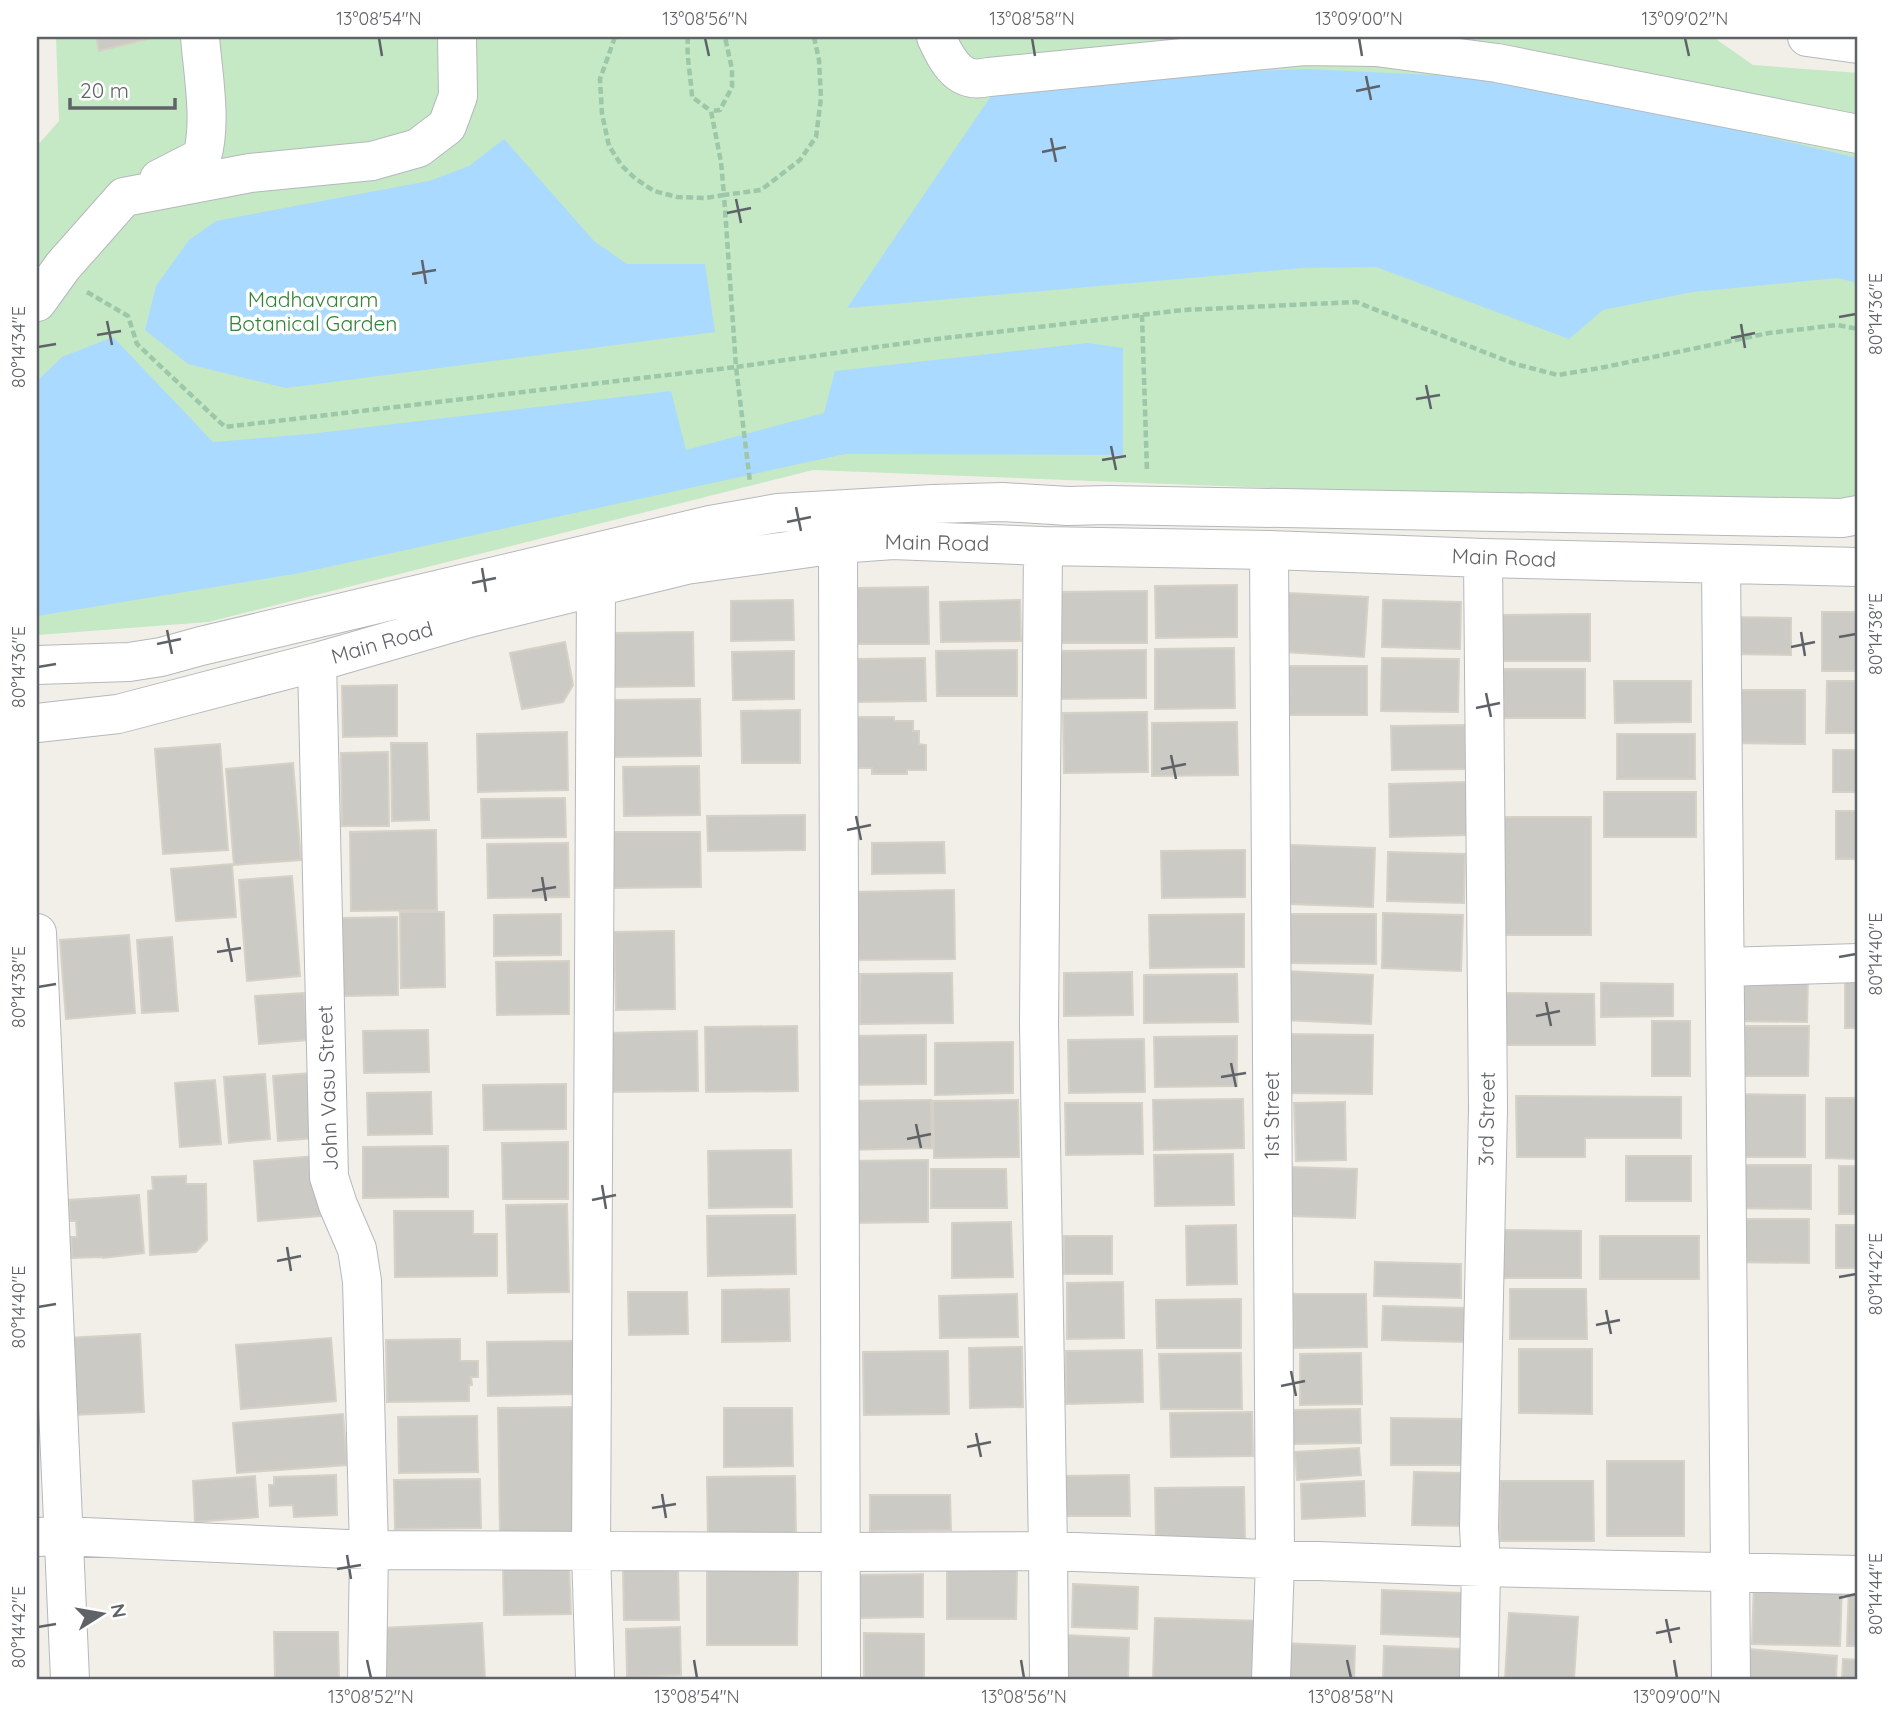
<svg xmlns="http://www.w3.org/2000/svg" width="1895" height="1716" font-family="Quicksand,sans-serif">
<rect width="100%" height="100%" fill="#f1efe8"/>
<!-- green -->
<path fill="#c5e8c5" d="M56,37H1713L1753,65L1858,73V511L813,470L208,622L37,635V146L59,121Z"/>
<!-- water -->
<path fill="#aadaff" d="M1307,69L1517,79L1858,158V283L1837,278L1693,292L1603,310L1569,339L1376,267L1303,268L847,308L993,93L1139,75Z
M504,139L594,241L627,264H705L715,332L286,388L188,364L145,330L156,286L189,240L216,221L429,181L469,166Z
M113,337L213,442L310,434L671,391L686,450L824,413L835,371L1087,343L1123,348V455L845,454L300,573L37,616V381L62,357Z"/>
<!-- building -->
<path fill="#cccac5" stroke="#d6d1c6" stroke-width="2" d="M96,37H155L99,51Z
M1237,585V637L1156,638L1155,586Z
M928,587L929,644H854L853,588Z
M1147,591V643H1058L1056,592Z
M1288,593L1368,597L1364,657L1285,652Z
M793,600L794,640L731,641V601Z
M1020,600L1021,641L941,642L940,602Z
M1383,600L1461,602L1460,649L1382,647Z
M1822,612H1858V671H1822Z
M1590,614V661H1503L1502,615Z
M1728,617L1791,618V655L1728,654Z
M693,632L694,686L612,687L611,633Z
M565,642L573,685L563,702L522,709L510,653Z
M1234,648L1235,708L1155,709V649Z
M1017,650V696H937L936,651Z
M1146,650V698L1059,699L1058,651Z
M794,651V699L733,700L732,652Z
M925,658L926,701L856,702V659Z
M1382,658L1459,659L1458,712L1381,711Z
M1280,666H1367V715H1280Z
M1502,669H1585V718H1503Z
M1614,681H1691V722L1615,723Z
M1827,681H1858V733H1826Z
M397,685V736L343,737L342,686Z
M1731,690H1805V744L1730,743Z
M700,699L701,756L614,757L613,700Z
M800,710V763H742L741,711Z
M1147,712L1148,772L1064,773L1063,713Z
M854,717H894V721H913V731H919V744L926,745V770H907V774H872V768H855Z
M1237,722L1238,775L1152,776V723Z
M1465,725L1466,769L1392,770L1391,726Z
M567,732L568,790L478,792L477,734Z
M1617,734H1695V779H1617Z
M391,743H427L429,820L392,821Z
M220,744L228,850L163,854L155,749Z
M1833,750H1858V792H1833Z
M388,752L389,826H342L341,753Z
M293,763L301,860L234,865L226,769Z
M699,766L700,815L624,816L623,767Z
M1467,782L1469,835L1390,837L1389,784Z
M1604,792H1696V837H1604Z
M565,798L566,837L482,838L481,799Z
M1836,811H1858V859H1836Z
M805,815V850L708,851L707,816Z
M1499,817H1591V935H1499Z
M436,830L437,910L351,911L350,832Z
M612,832H700L701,887L613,888Z
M944,842L945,873L872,874V843Z
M568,843L569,897L488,898L487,844Z
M1291,845L1375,848L1373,907L1289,904Z
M1245,850V897L1162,898L1161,851Z
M1388,852L1465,854L1464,903L1387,901Z
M232,864L236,917L176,921L171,869Z
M292,876L300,976L247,981L239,880Z
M954,890L955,959L853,960L852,892Z
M400,912H444L445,987L401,988Z
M1383,913L1463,915L1461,971L1382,968Z
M561,914V955L494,956V915Z
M1244,914V967L1150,968L1149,915Z
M1286,914H1376V964L1286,963Z
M397,917L398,995L343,996L342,918Z
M674,931L675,1009L616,1010L614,932Z
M129,935L135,1013L66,1019L60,940Z
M172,937L178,1011L142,1013L137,940Z
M569,961V1014L497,1015L496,962Z
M1285,971L1373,975L1371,1024L1283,1020Z
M1132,972L1133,1015L1064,1016V973Z
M952,973L953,1023L860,1024V974Z
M1237,974L1238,1022L1144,1023V975Z
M1731,975L1808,976L1807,1022L1730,1021Z
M1845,977H1858V1028H1845Z
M1601,983L1673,984V1016L1601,1017Z
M304,993L308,1040L259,1044L255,996Z
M1501,993L1594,994L1595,1045H1501Z
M1652,1021H1690V1076H1652Z
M797,1026L798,1091L706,1092L705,1027Z
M1738,1026H1809L1808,1076H1738Z
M428,1030L429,1072L364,1073L363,1031Z
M697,1031L698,1091L606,1092L605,1033Z
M1282,1034L1373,1035L1372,1094L1281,1093Z
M926,1035V1084L847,1085L846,1036Z
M1237,1036V1086L1155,1087L1154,1037Z
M1144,1039L1145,1092L1069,1093L1068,1040Z
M1013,1042V1093L935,1095V1043Z
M311,1073L316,1138L278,1141L273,1076Z
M265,1074L270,1139L229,1143L224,1077Z
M215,1080L221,1144L180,1147L175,1083Z
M566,1084V1129L484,1130L483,1085Z
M431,1092L432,1134L368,1135L367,1093Z
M1731,1094L1805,1095V1157H1731Z
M1516,1096L1681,1097V1138H1585V1157H1517Z
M1826,1098H1858V1159L1826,1158Z
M1243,1099L1244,1148L1154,1150L1153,1100Z
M931,1100L932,1148L844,1150L843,1101Z
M1018,1100L1019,1157L934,1158L933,1101Z
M1345,1102L1346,1160L1296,1161L1294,1103Z
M1065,1103H1142L1143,1154L1066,1155Z
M568,1142V1199H503L502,1143Z
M448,1146V1197L363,1198V1147Z
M791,1150L792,1207L709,1208L708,1151Z
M1233,1154L1234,1205L1155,1206L1154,1155Z
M316,1156L321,1216L258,1221L254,1161Z
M1626,1156H1691V1201H1626Z
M928,1160V1222L847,1223V1161Z
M1728,1165H1811V1209L1728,1208Z
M1839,1166H1858V1214H1839Z
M1289,1167L1357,1169L1355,1218L1288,1216Z
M931,1169H1006L1007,1208H931Z
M186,1176V1184H206L207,1240L196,1252L150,1255L148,1191L153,1190L152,1177Z
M139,1195L144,1253L103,1258L102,1257L72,1258L71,1237H77L76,1221H70L69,1200Z
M567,1204L569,1292L508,1293L506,1205Z
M394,1211H473V1234H497V1276L395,1277Z
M795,1215L796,1274L708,1276L707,1216Z
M1730,1219H1809V1263L1730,1262Z
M1011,1222L1013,1277L952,1278V1223Z
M1236,1225L1237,1284L1187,1285L1186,1226Z
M1836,1225H1858V1268H1836Z
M1503,1230L1581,1231V1278H1503Z
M1064,1236H1112V1274H1064Z
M1600,1236H1699V1279H1600Z
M1375,1262L1461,1264V1298L1374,1296Z
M1123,1282L1124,1338L1067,1339V1283Z
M789,1289L790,1341L722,1342V1290Z
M1510,1289H1586L1587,1339H1510Z
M628,1292H687L688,1334L629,1335Z
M1017,1294L1018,1337L940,1338L939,1296Z
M1293,1294H1366L1367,1347L1294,1348Z
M1241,1299V1348H1157L1156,1300Z
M1383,1306L1468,1308L1467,1342L1382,1340Z
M140,1334L144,1412L72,1415L67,1338Z
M331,1338L336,1401L241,1409L236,1345Z
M460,1339V1361H478V1377H471L472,1385H469V1401L387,1402L386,1340Z
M575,1341L576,1394L488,1396L487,1342Z
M1022,1347L1023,1407L970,1408L969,1348Z
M1519,1349H1592V1414L1519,1413Z
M1142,1350L1143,1402L1066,1404V1351Z
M948,1351L949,1414L864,1415L863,1352Z
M1241,1353L1242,1409H1161L1159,1354Z
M1361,1353L1362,1404L1300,1405V1354Z
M580,1407L582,1534L500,1535L498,1408Z
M724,1408H792L793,1466L724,1467Z
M1360,1409L1361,1443L1293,1444L1292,1410Z
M1252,1412L1253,1456L1171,1457L1170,1413Z
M343,1414L347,1465L237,1473L233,1423Z
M477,1416L478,1472L399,1473L398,1417Z
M1391,1418L1465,1419V1465H1391Z
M1359,1448L1361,1475L1297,1480L1295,1452Z
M1607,1461H1684V1536H1607Z
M1414,1472L1464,1473L1463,1526L1412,1525Z
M336,1475L337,1515L294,1517L293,1505L270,1506L269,1485H274V1477Z
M1129,1475L1130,1516H1061V1476Z
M255,1476L258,1517L195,1522L193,1481Z
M795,1476L796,1538L708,1539L707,1477Z
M480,1479L481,1528L395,1529L394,1480Z
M1364,1481L1365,1516L1302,1519L1301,1484Z
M1500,1481H1593L1594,1541H1500Z
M1244,1487L1245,1539L1156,1540L1155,1488Z
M870,1495H950L951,1530L870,1531Z
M569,1565L571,1614L504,1615L503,1567Z
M623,1566H678L679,1620H624Z
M707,1567L798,1568L797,1645H707Z
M947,1570H1017L1016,1619H947Z
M923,1574V1617L860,1618L859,1575Z
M1754,1581L1842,1583L1840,1646L1752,1644Z
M1849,1583L1858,1584V1646H1847Z
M1073,1584L1138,1587L1137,1629L1072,1627Z
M1382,1590L1462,1593L1461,1637L1381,1634Z
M1509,1613L1578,1617L1574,1679H1505Z
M1155,1618L1264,1621L1262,1679H1153Z
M482,1623L485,1679H385L382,1628Z
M680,1627L681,1675L627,1677L626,1629Z
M274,1632H338L339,1679H275Z
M864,1633L924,1634V1679H864Z
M1062,1635L1129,1638L1128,1679H1060Z
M1281,1643L1355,1646L1354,1679H1280Z
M1384,1646L1462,1649L1461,1679H1383Z
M1748,1649L1837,1656L1836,1679H1745Z
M1843,1659L1858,1660V1679H1842Z"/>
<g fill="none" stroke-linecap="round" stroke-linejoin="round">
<!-- minor casing -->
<g stroke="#b5b8bc" stroke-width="40">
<path id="minor" d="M936,37C943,52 953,75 972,78C977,79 984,78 989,77L1304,46L1376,47L1497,63L1858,134
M1807,37L1858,44
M159,179L202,157C212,121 203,75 200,37
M37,302L63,266L124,197L250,173L372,161L418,148L447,126L458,96L457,37
M838,544L841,1679
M1043,546L1039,1024L1048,1551L1049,1679
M1269,550L1275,1561L1271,1679
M1721,564L1731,1679
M317,662L329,1177L338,1205L357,1249L362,1281L369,1550L367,1679
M37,665L129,662L161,657L201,646L710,525L778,513L933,504L1003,502L1068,506L1108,505L1842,518L1858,515
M37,723L118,714L317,662L469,618L686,565L838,544L893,540L1043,546L1269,550L1483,558L1858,567
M37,933L70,1679
M1725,967L1858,963
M37,1537L63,1536L369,1550L840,1552L1048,1551L1481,1567L1858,1575
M595,1679L591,1551L596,587
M1479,1679L1481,1567L1479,1527L1488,1109L1483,558"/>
</g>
<!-- path -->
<path stroke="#9cc7a9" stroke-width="4.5" stroke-dasharray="7 3.5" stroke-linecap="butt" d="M615,37L600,79L602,114L609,146L622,166L636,179L654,191L677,197L706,198L724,195L721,162L711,111L720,110L732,87V69L725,37
M688,37C686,56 691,77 692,97L711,111
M814,37L819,60L821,98L816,137L800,160L761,190L724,195L736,367L920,341L1183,310L1356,302L1515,364L1558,375L1600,368L1769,333L1837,325L1858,329
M87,292L128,316L137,344L225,427L736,367L750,482
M1142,315L1147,471"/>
<!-- minor -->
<use href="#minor" stroke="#fff" stroke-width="38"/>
</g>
<!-- ticks -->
<path fill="none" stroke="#5f6368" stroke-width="2.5" d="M379,38L382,56M705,38L709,56M1032,38L1035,56M1359,38L1362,56M1685,38L1689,56M1366,76L1371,100M1356,91L1380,86M1051,138L1056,162M1042,152L1066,147M736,199L741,223M727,213L751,208M422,260L426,284M412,274L436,270M1839,317L1856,314M107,321L112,345M1741,324L1745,348M97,335L121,331M1731,338L1755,333M38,347L56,344M1426,385L1431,409M1416,399L1440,395M1111,446L1116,470M1102,460L1126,456M796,507L801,531M787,522L811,517M482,568L486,592M472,583L496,578M167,630L172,654M1801,632L1805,656M1839,637L1856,634M157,644L181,639M1791,647L1815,642M38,667L56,664M1486,693L1491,717M1476,708L1500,703M1171,755L1176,779M1161,769L1186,764M856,816L861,840M847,830L871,825M542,877L546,901M532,891L556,887M227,938L232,962M217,952L241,948M1839,957L1856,954M38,987L56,984M1546,1002L1551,1026M1536,1016L1560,1011M1231,1063L1236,1087M1221,1077L1246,1073M916,1124L921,1148M907,1139L931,1134M602,1185L606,1209M592,1200L616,1195M287,1247L291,1271M277,1261L301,1256M1839,1277L1856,1274M38,1307L56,1304M1606,1310L1611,1334M1596,1325L1620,1320M1291,1371L1296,1396M1281,1386L1305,1381M976,1433L981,1457M967,1447L991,1442M662,1494L666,1518M652,1508L676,1504M347,1555L351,1579M337,1569L361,1565M1839,1598L1856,1594M1666,1619L1671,1643M38,1627L56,1624M1656,1633L1680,1628M367,1660L371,1678M694,1660L697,1678M1021,1660L1024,1678M1347,1660L1351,1678M1674,1660L1677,1678"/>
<g text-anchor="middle" stroke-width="7" stroke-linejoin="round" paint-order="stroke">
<!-- park labels -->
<g font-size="21" fill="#348238" stroke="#fff">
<text x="313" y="307">Madhavaram<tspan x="313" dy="24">Botanical Garden</tspan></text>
</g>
<!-- street labels -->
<g font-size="21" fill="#5f6368" stroke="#fff">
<text transform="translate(937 543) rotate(1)" y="7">Main Road</text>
<text transform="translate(1504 558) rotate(2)" y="7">Main Road</text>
<text transform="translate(382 643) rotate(-16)" y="7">Main Road</text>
<text transform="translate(328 1088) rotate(-92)" y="7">John Vasu Street</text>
<text transform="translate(1272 1115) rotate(-90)" y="7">1st Street</text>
<text transform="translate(1487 1119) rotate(-89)" y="7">3rd Street</text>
</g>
</g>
<!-- border -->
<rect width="1895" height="1716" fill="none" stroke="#ffffff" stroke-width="77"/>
<!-- north arrow -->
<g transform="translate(102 1614) rotate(79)" stroke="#ffffff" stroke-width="5" paint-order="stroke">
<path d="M0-5L12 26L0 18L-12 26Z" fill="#5f6368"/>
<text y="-10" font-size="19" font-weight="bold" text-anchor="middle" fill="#5f6368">N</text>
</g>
<!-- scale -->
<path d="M70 98v10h105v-10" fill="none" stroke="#5f6368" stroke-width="3.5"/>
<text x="80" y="98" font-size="21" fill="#5f6368" stroke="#ffffff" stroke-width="5" paint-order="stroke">20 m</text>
<rect x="38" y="38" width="1818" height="1640" fill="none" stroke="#5f6368" stroke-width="2.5"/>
<g font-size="18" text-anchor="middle" fill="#5f6368">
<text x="379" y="25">13°08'54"N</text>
<text x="705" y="25">13°08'56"N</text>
<text x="1032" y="25">13°08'58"N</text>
<text x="1359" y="25">13°09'00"N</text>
<text x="1685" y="25">13°09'02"N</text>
<text transform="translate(1876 314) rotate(-90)" y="6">80°14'36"E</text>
<text transform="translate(19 347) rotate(-90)" y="6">80°14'34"E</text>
<text transform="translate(1876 634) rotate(-90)" y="6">80°14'38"E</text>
<text transform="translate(19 667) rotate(-90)" y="6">80°14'36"E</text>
<text transform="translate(1876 954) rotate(-90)" y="6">80°14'40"E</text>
<text transform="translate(19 987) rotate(-90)" y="6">80°14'38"E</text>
<text transform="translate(1876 1274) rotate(-90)" y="6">80°14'42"E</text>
<text transform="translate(19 1307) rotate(-90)" y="6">80°14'40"E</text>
<text transform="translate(1876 1594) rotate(-90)" y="6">80°14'44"E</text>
<text transform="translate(19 1627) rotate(-90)" y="6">80°14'42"E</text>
<text x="371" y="1703">13°08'52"N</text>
<text x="697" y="1703">13°08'54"N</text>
<text x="1024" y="1703">13°08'56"N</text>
<text x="1351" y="1703">13°08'58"N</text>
<text x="1677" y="1703">13°09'00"N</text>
</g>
</svg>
